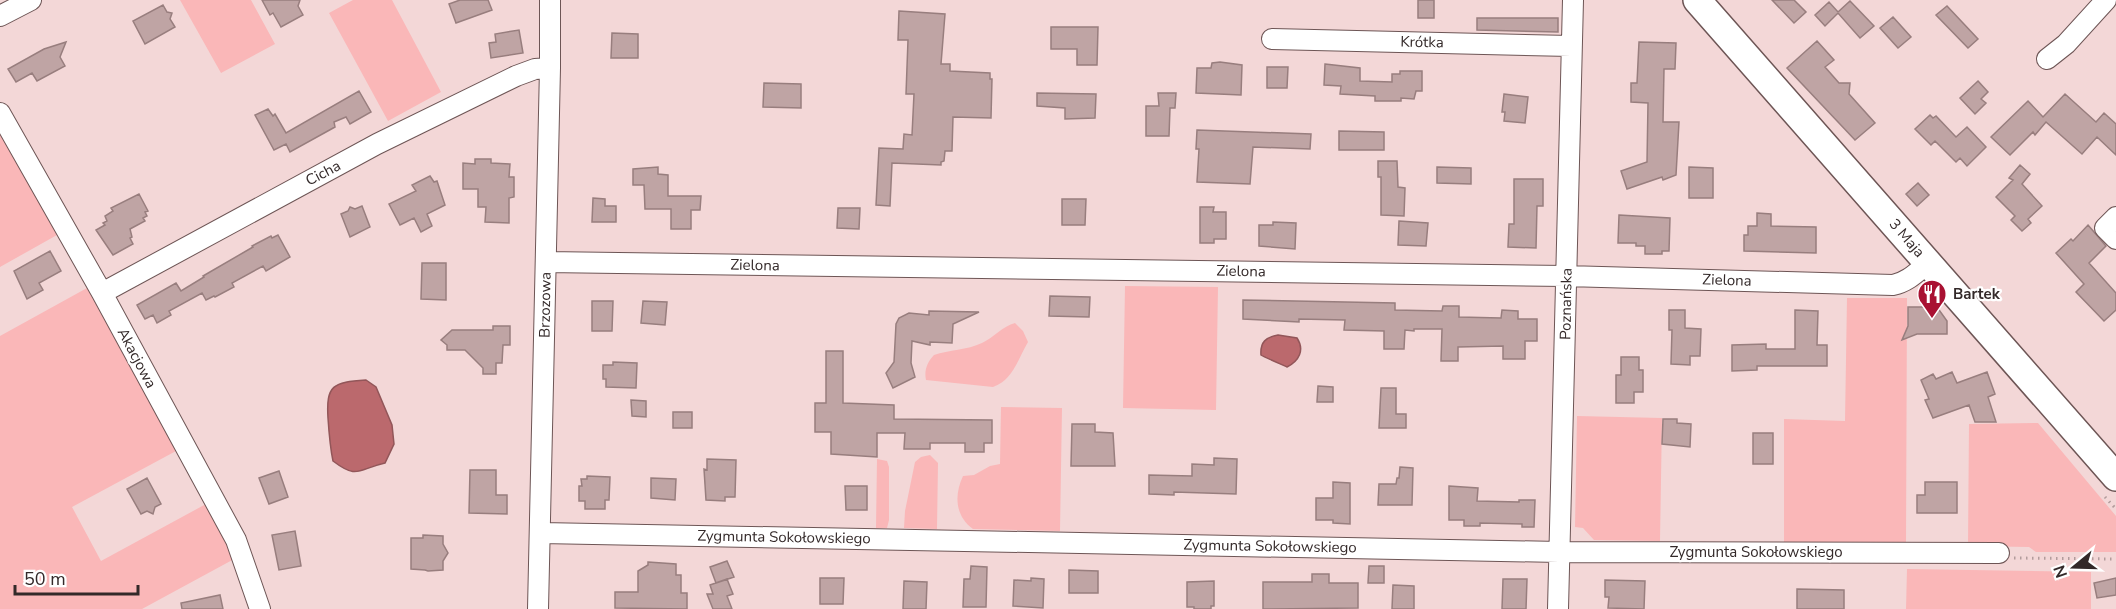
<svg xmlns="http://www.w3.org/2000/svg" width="2116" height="609" font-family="'Nunito Sans',sans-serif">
<rect width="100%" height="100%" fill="#f3d7d7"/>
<!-- green -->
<path fill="#fab7b8" d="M180,0H251L275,44L221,73Z
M353,0H392L441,92L388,121L329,13Z
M0,130L57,235L0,267Z
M1125,286L1218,287L1216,410L1123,408Z
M87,288L176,451L72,507L101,561L206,504L236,558L142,609H0V336Z
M1847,298H1907L1906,545L1784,543V419L1845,421Z
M1015,323L1023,331L1028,342C1018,359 1013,380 993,387L926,380C924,371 927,362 934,355C949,350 967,350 982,343C993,338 1003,326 1015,323Z
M1001,407L1062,408L1060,531L973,529C955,516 954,495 963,476L974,475L990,466L1000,464Z
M1577,416L1662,418L1660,541L1594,540L1583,528L1575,527Z
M2038,423L2116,516V552H2036L2029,547L1968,546L1969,424Z
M930,455L938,463L937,529L904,528L905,511L915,462L921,457Z
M877,459L887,461L889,467V520L887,528H876Z
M1907,569L2091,572V609H1906Z"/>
<!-- water -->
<path fill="#bb696d" stroke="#925659" stroke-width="1.5" d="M1278,335L1297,338C1305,350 1299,361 1287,367C1285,366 1264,357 1261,355C1260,342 1266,337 1278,335Z
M366,380L376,387L392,425L394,444L385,463C358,469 358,480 333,461C330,447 329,433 328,418C326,385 333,382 366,380Z"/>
<!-- building -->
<path fill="#bfa4a4" stroke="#987e7e" stroke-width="1.5" d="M262,0H300L298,6L303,15L281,27L273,13L270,15Z
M460,0H488L492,10L456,23L449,4Z
M1418,0H1434V18H1418Z
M1772,0H1794L1806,12L1794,23Z
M1850,1L1874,26L1860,38L1838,13L1825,26L1815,15L1829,2L1838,12Z
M163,5L167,12L172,13L170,19L175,27L145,44L133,21Z
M1947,6L1978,39L1968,48L1936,15Z
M899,11L945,14L941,64H950V71L990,73V79H992L991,118L953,117L952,151H945L944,161L941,162V165L892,163L890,206L876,205L879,148L903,149L904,134L912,135L914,94H906L908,40H898Z
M1893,17L1911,37L1898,48L1880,28Z
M1477,18H1558V32L1477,30Z
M1051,27H1098L1097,65H1077V49H1051Z
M519,30L523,53L491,58L489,43L496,42L495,34Z
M612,33L638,34V58H611Z
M1817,41L1834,60L1825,67L1839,83H1850L1849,94L1875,123L1855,140L1787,68Z
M66,42L60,57L65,66L37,81L32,73L16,82L8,69L44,49Z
M1639,42L1676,43L1675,69H1664L1663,122H1679L1676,175L1663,180L1662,177L1627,189L1621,171L1647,162L1648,103L1631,102V83H1637Z
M1220,62L1242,65L1241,95L1196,93L1197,68H1211L1212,63Z
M1325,64L1360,68V81L1392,82V74H1400V71H1422V91H1416L1414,99L1401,98V101H1375V96L1340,94L1341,86L1324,85Z
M1267,67H1288L1287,88H1267Z
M1978,81L1988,92L1981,99L1986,103L1975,114L1960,98Z
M764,83L801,84V108L763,107Z
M359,91L371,112L350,124L346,117L334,122L335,127L290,152L286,144L274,150L255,115L268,109L273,116L275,114L286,133Z
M1037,93L1096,94L1095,118L1065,119V108L1037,106Z
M1158,93H1176L1175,108H1170L1169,136H1146V106H1159Z
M1504,94L1528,97L1525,123L1504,121L1505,112H1502Z
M2065,94L2096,122L2104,113L2116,124V155L2097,137L2082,154L2046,122L2035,135L2033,132L2010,155L1991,137L2028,101L2043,117Z
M1930,115L1933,118L1936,116L1956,137L1967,127L1986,147L1967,166L1960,158L1956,162L1935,141L1931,145L1915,129Z
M1197,130L1311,134L1310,149L1253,147L1250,184L1197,182L1199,149H1196Z
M1339,131L1384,132V150H1339Z
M475,159H491V163L510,164L509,177H514V197L509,198V223L485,222L486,207H478V189H463V163L475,164Z
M1378,161H1397L1398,187L1405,188L1404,216L1381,215V177H1378Z
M2020,165L2030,174L2022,184L2042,206L2028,219L2031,223L2022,231L2011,220L2015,216L1996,197L2013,180L2009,178Z
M658,167V174L668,175V196H701L700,210H691V229H671V209H645L644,185H633V169Z
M1437,167L1471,168V184L1437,183Z
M1689,167L1713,168V198H1689Z
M430,176L434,182L437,181L445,205L427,214L432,226L421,232L414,218L400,225L389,204L416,191L412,185Z
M1514,179H1543V206H1537L1536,248L1508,247L1509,224H1514Z
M1918,183L1929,195L1917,206L1906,194Z
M139,194L148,211L145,212L147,216L143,218L145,221L130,229L132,237L130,238L133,244L113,255L96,230L105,225L103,223L107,221L105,216L113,211L111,208Z
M593,198L605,199V206H616V222H592Z
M1062,199H1086L1085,225H1062Z
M362,206L370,227L350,237L341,214L348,211L350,207L355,209Z
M1200,207H1214L1213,212H1226V239H1214V243H1200Z
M838,208H860L859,229L837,228Z
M1757,213L1771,214V226L1816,227V253L1744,251V235H1748V226H1757Z
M1619,215L1670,218L1669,251H1662V254H1645V246H1636V243H1618Z
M1399,221L1428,223L1426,246L1398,245Z
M1273,222L1296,223L1295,249L1259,246V225H1273Z
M2088,225L2106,246L2089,263L2116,293V310L2104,321L2076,292L2084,284L2056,253L2071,239L2073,241Z
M278,235L290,257L266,271L263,266L232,283L234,287L215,297L214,296L206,300L202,293L169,311L171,315L157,323L153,315L145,319L137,305L176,283L181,291L204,277L203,276L253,247L252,246L271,236L272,238Z
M50,251L61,271L39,283L43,290L27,299L14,271Z
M422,263H446V300L421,299Z
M1050,296L1090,297L1089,317L1049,316Z
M1243,300L1395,303V310L1442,311L1443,306H1459V317L1501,318L1502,310L1518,311V319H1537V341H1525V359H1503V346L1458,347V361H1441L1442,329H1414V331L1405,330L1404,349H1384V331L1344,330L1345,320L1299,319V322L1243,319Z
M592,301H613L612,331H592Z
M643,301L667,302L665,325L641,323Z
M1908,307H1937L1947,321V334H1917L1902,340L1908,326Z
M1669,310H1685V328L1701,329L1700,356H1690V365L1671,364L1672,330H1669Z
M1795,310L1818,311L1817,345H1827V366H1757V370L1732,371V345L1766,344V349H1795Z
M929,311L979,312L953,324L952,343L930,342V345L912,341L911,363L915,377L893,388L886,373L894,362L896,324L899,318L909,313L929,315Z
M493,326H510V345H503L502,363H496V374H483V368L465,350H447V345L441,340L452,330H493Z
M826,351H843V403L894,405V419L992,420V443H984V452H965V443H930V449H904L905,433H877V457L831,454V432H815V403H826Z
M1621,357H1639V370H1643V392H1634V403H1616V375H1621Z
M613,362L637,363L636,388L606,387V379H603V365H613Z
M1952,372L1957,383L1987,372L1995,394L1988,397L1996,422H1975L1969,405L1933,418L1925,400L1929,399L1921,380L1933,374L1936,379Z
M1318,386L1333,387V402H1317Z
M1381,388H1396V414H1406V428H1379Z
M631,400L646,401V417L632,416Z
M673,412H692V428H673Z
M1663,419H1677V423L1691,424L1690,447L1662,444Z
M1072,424H1095V432L1113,433L1115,466H1071Z
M1753,433H1773V464H1753Z
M1214,458L1237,459L1236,494L1174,492V495L1149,494V475L1192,476V464L1214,465Z
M707,459L736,460L735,497H725V501L706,500L704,469L707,470Z
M1400,467L1413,468L1412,505H1378L1379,484H1396L1397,478H1399Z
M470,470H496V495H507V514L469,513Z
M279,471L288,497L269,504L259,478Z
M587,476L610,477L609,500H605V509H585V501H579V486H582L581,479H587Z
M147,478L161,504L155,507L153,514L147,511L141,514L127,489Z
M651,478L676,479L675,500L651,498Z
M1333,482L1350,483V524L1333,523V520H1316V498H1333Z
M1925,482H1957V513H1917V495H1925Z
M845,486H867V510H846Z
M1449,486L1478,488L1477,501L1519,502V500H1535L1534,527H1522V524L1480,523V526H1464V520H1449Z
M295,531L301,566L279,570L272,535Z
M423,535L443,536V544L448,553L443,561V570L428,571L425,570L411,569V538H423Z
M727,561L734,577L716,583L710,567Z
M648,562L676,564V575H681V593H687V609L615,608V592H638V571L648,565Z
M971,566L987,567L986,607H963L964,579H970Z
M1369,566H1384V583H1368Z
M1069,570L1098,571V593H1069Z
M1312,574H1329V583H1358V608L1263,609V582H1312Z
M820,578H844L843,604H820Z
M1031,578L1044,579L1043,608L1013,606L1014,580L1031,581Z
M2116,578V595L2097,598L2094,583Z
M727,579L733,594L727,596L732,609H713L707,594H713L710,585Z
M1503,579H1527L1526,609H1502Z
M1605,580L1645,581L1644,609L1608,608L1609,597H1605Z
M904,581L927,582L926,609H903Z
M1214,581V606H1211V609H1194V607H1187V582Z
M1393,585L1414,586V609H1392Z
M1797,589L1844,590V609H1797Z
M220,595L223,609H182L181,603Z"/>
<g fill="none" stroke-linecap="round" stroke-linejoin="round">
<!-- street casing -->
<g stroke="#6d5555" stroke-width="22">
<path id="street" d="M0,16L31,0
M1272,39L1571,46
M2047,59L2066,44L2106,0
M0,113L102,293L236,540L260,609
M2116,217L2105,228L2116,239
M546,262L1566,276L1893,285C1908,282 1917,272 1928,263
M102,293L377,144L516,76L535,69L550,68
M541,533L1559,552L1999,553
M538,609L550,68V0
M1558,609L1573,0"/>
</g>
<!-- secondary casing -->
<g stroke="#6d5555" stroke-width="30">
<path id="secondary" d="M1697,0L2116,477"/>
</g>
<!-- path -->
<path stroke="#b29c9c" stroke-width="3" stroke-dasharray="1.5 4.5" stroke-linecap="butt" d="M2105,497L2116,509
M2014,558L2116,559"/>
<!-- street -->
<use href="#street" stroke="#fff" stroke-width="20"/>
<!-- secondary -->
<use href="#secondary" stroke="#fff" stroke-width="27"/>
</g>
<!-- icons -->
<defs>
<g id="restaurant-pin" transform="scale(1.5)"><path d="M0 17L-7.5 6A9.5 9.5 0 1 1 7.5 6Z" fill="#a91132" stroke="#fff"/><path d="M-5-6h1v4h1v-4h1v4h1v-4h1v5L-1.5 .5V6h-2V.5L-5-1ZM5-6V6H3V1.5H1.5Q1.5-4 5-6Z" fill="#fff"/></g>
</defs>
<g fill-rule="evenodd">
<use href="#restaurant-pin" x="1932" y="294"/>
</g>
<g text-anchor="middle" stroke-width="4.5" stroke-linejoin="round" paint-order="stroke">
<!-- street labels -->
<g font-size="15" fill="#332929" stroke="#fff">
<text transform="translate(1422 42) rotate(1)" y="5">Krótka</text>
<text transform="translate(323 173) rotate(-28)" y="5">Cicha</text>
<text transform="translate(1907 238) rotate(49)" y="5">3 Maja</text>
<text transform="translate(755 265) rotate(1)" y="5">Zielona</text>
<text transform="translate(1241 271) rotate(1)" y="5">Zielona</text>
<text transform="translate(1727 280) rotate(2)" y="5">Zielona</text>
<text transform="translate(1566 304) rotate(-89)" y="5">Poznańska</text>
<text transform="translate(545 305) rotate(-89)" y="5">Brzozowa</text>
<text transform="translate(137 358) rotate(62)" y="5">Akacjowa</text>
<text transform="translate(784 537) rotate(1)" y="5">Zygmunta Sokołowskiego</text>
<text transform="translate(1270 546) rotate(1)" y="5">Zygmunta Sokołowskiego</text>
<text x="1756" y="557">Zygmunta Sokołowskiego</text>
</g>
<!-- poi labels -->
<g font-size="15" font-weight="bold" fill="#332929" stroke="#fff" text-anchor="start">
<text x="1953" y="299">Bartek</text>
</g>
</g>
<!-- north arrow -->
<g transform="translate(2074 567) rotate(251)" stroke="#ffffff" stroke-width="4.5" paint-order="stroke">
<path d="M0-4.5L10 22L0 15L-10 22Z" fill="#332929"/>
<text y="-9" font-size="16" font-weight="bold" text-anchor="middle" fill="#332929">N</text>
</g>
<!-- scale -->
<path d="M15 585v9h123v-9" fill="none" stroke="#332929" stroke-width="3"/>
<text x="24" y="585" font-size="18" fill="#332929" stroke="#ffffff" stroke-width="4.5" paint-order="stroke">50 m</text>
</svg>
